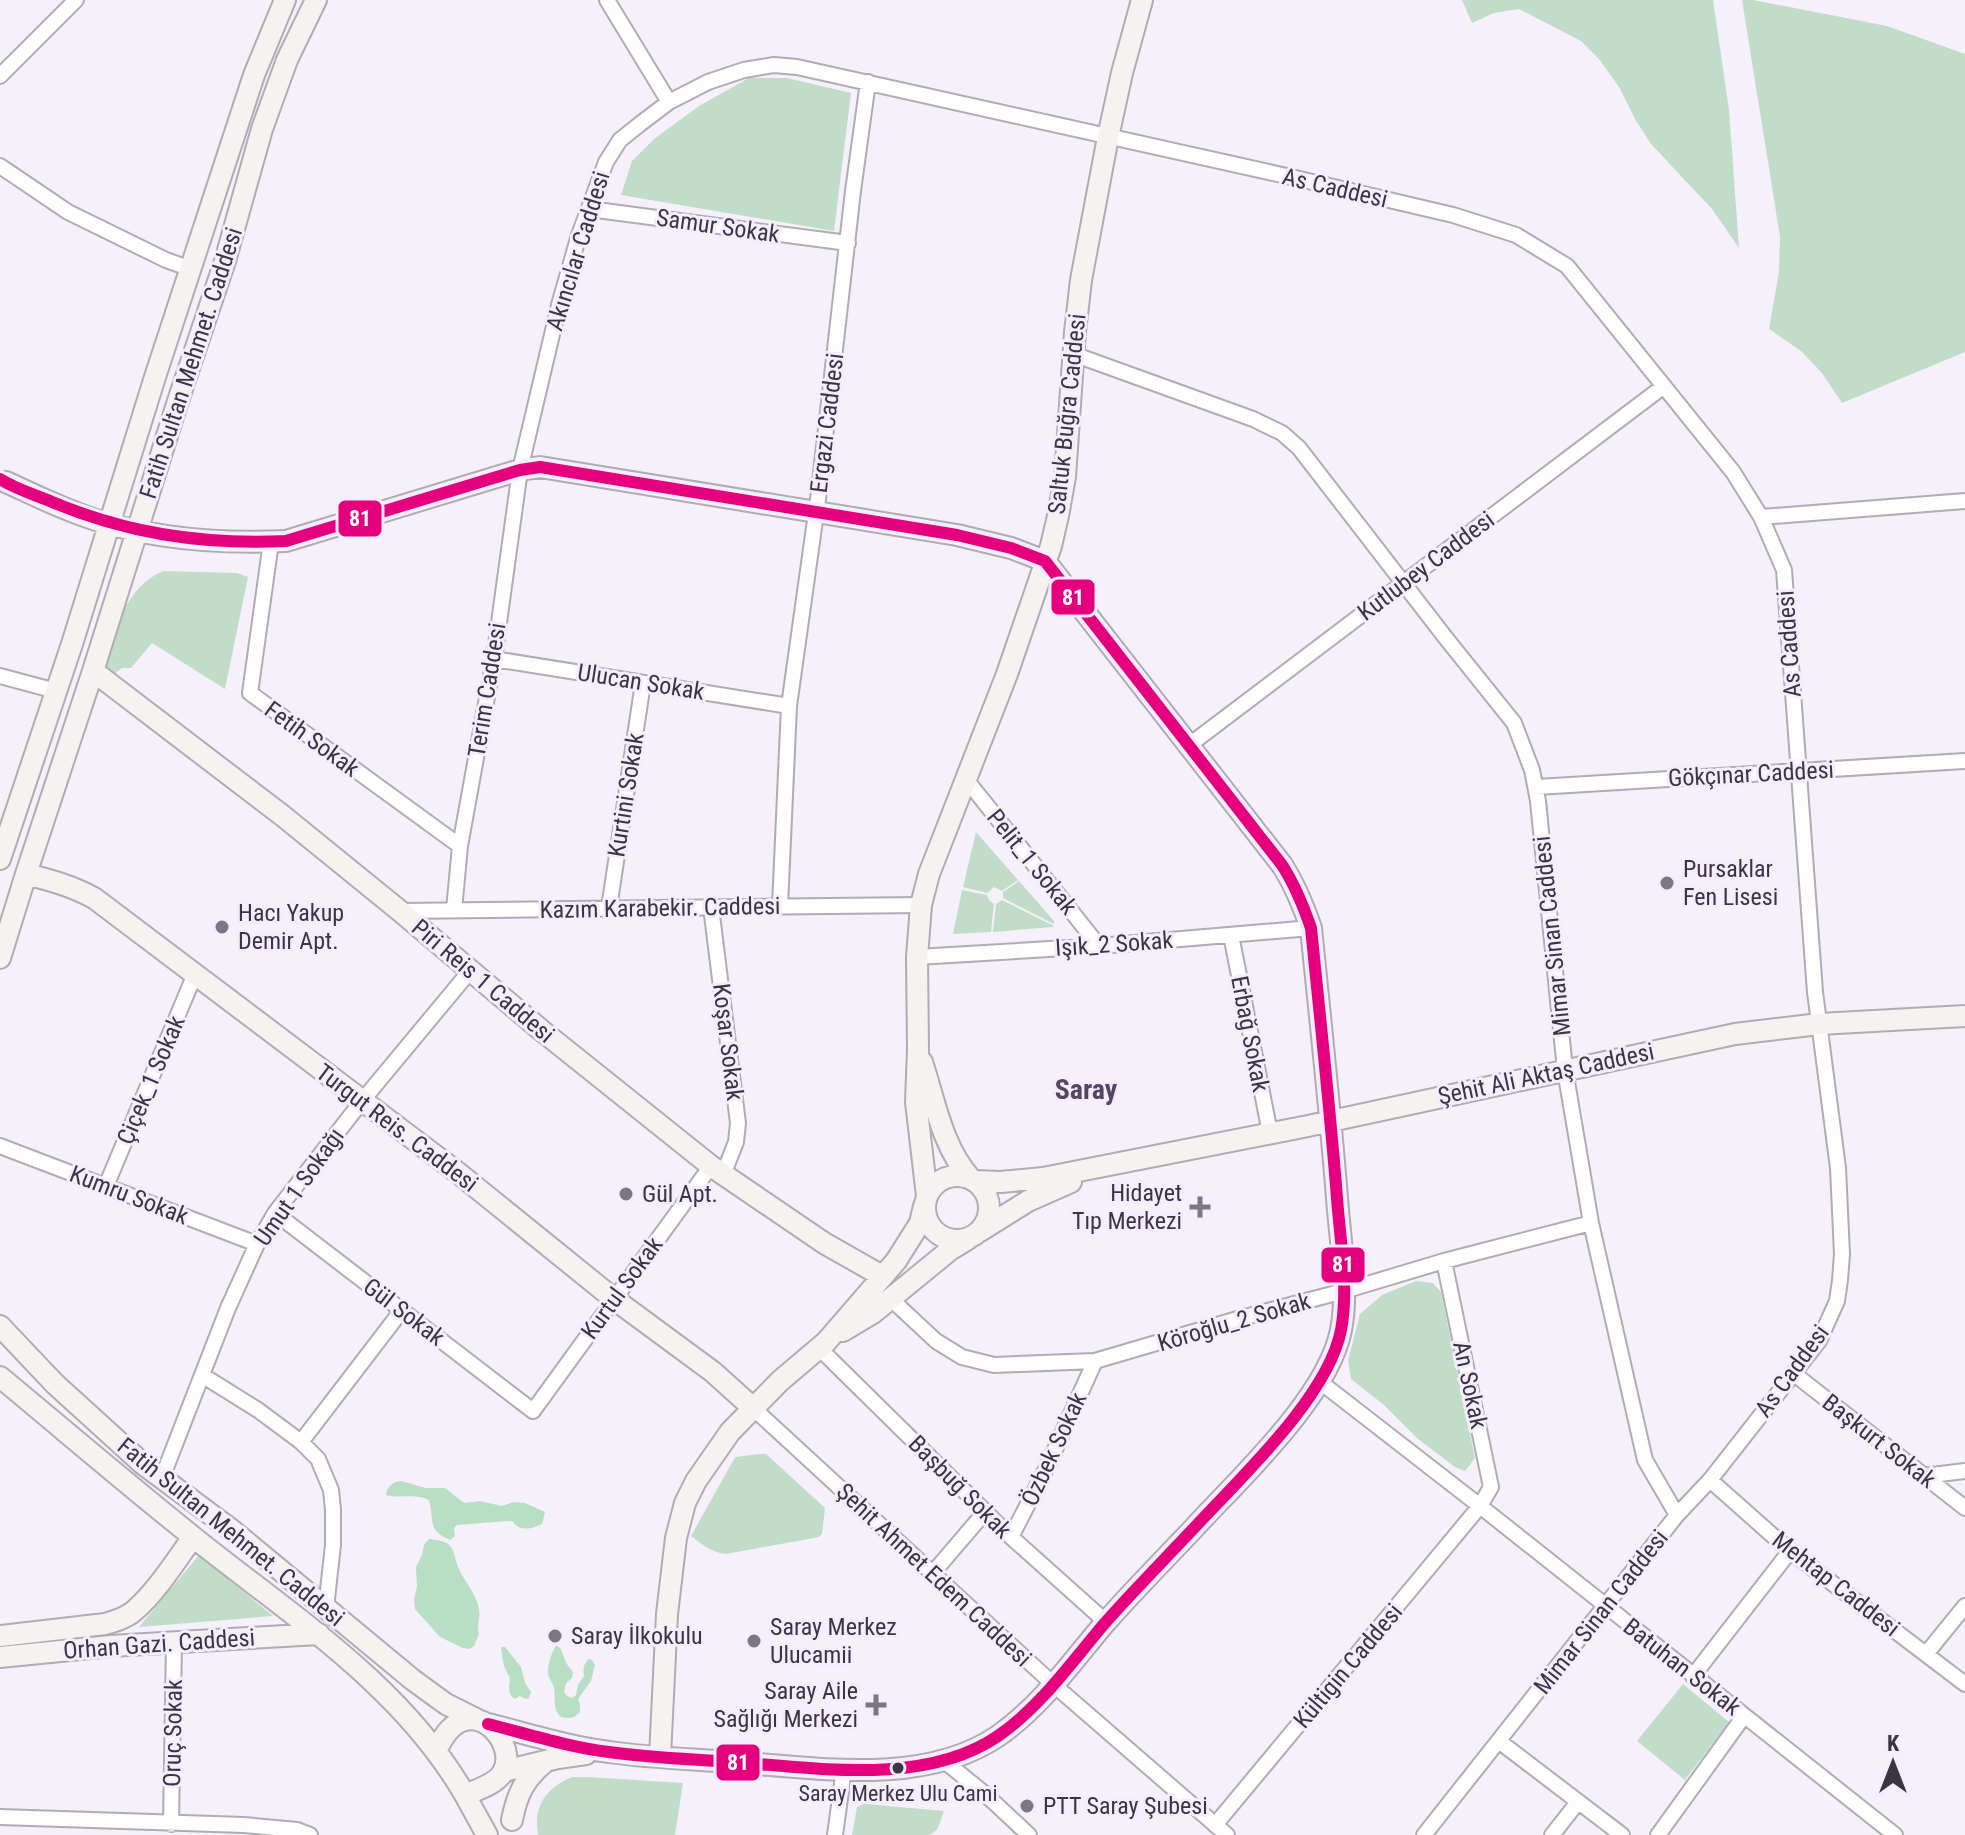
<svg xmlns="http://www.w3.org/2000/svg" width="1965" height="1835" font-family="'Roboto Condensed',sans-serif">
<rect width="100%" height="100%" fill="#f5f0fa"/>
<!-- green -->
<path fill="#c1ddc9" d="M1462,0H1713L1729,110L1739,248L1712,209L1651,144L1635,119L1619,87L1599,59L1581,41L1519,9L1494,13L1472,23Z
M1742,0H1753L1887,26L1965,54V352L1842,403L1822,373L1801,351L1769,329L1779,272L1780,237Z
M749,78H787L851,93L834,231L621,195L632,161L654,139L699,106Z
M163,571L237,573L248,577L225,689L152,643L131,668H122L110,677L103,668C115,631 124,588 163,571Z
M976,832L1018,880L1002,891L994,887L987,893L963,887Z
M1019,881L1054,921V924L1003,898V892Z
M962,890L987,895L989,900L994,904L991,932L953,934Z
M1002,900L1054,926L1052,927L993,932L996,904Z
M1416,1281L1433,1283L1441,1292L1475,1458L1465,1471L1455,1467L1418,1439L1384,1405L1351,1379L1348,1360L1360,1314L1382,1295Z
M758,1454H766L825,1508L822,1534L819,1537L726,1554C713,1553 701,1544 691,1536L734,1459L736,1457Z
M199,1555L273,1616L139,1627Z
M1683,1684L1729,1722L1685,1780L1637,1741Z
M572,1777H588L683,1783L675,1835H538C533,1806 546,1788 572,1777Z
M863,1804H867L944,1811L937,1830L929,1835H852L857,1807Z"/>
<!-- forest -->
<path fill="#b8dec4" d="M401,1481L426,1488H445L464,1503L480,1501L502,1506L514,1502L525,1503L545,1512L542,1524C534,1528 525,1531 517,1526C509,1520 518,1522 508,1521L457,1525L454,1528L455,1536L450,1540C426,1530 435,1521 429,1500C415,1493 401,1499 386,1495C387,1486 393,1482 401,1481Z
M429,1539C435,1540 443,1540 448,1544C454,1549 454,1555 456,1561C461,1579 476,1591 479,1609C481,1618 476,1625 479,1634L474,1646L469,1649L463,1648L440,1637L415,1609L414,1600L417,1586L416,1567L422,1555L424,1545Z
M556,1645L561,1649L566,1663L573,1672L572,1678L566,1683L564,1692L567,1696L572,1698L576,1695L578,1685L584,1676C583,1668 583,1665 589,1659L592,1660L595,1665L591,1681L578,1699L580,1704V1712C574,1717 576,1717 569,1718C551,1719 556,1699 554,1688C552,1680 547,1678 548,1670C549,1660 552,1653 556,1645Z
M502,1647H505L521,1667L525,1683L531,1692L529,1698L526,1699L520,1696L515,1699C507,1694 509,1686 510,1678C503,1666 503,1662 501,1648Z"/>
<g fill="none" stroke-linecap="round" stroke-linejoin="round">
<!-- street casing -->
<g stroke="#b0abb5" stroke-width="18">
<path id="street" d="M607,0L669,102
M0,76L76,0
M0,166L68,212L166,260L191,269
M589,209L848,243
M1073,354L1253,419L1282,433L1299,448L1445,637L1514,723L1532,770L1538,801L1565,1070L1591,1223L1645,1460L1677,1515L1424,1835
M1761,517L1965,501
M271,542L250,693L460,846
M494,659L789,706
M0,676L56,691
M1188,746L1664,386
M965,778L1099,946
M1537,787L1965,761
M780,906L789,706L818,499L853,191L868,82
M711,907L738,1123L736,1142L723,1175
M609,908L643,683
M454,910L460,846L494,659L520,470L559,305L579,235L606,162L620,140L640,124L669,102L708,82L744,70L774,65L797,67L1291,177L1453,215L1516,235L1567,266L1733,472L1761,517L1784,570L1815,992L1838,1168L1842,1254L1840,1280L1837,1301L1819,1341L1710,1480L1677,1515
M400,911L921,905
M1231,935L1270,1133
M917,957L1099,946L1311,928
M0,1146L257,1244
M106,1186L195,974
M275,1213L533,1411L711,1166
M891,1299L936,1341L962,1357L994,1365L1095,1361L1241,1318L1344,1291L1444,1261L1591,1223
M819,1348L1011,1537L1106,1622
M1793,1373L1965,1508
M202,1375L258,1410L301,1442L318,1459L331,1490L333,1510V1545L326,1608
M1319,1381L1480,1506L1895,1835
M753,1408L1054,1685L1227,1835
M301,1442L402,1310
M1924,1476L1965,1471
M162,1478L228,1308L257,1244L275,1213L362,1101L470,971
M1710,1480L1790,1551L1965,1684
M1011,1537L1048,1465L1095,1361
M932,1574L985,1512
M1926,1654L1965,1606
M1693,1676L1790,1551
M1500,1742L1622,1835
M943,1760L985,1794L1029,1835
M0,1817L244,1825L297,1830L310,1835
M171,1824L174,1643
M1215,1825L1480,1506L1491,1487L1444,1261
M835,1835L844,1769
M1552,1835L1578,1802
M1658,1835L1744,1716"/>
</g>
<!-- secondary casing -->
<g stroke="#b0abb5" stroke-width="24">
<path id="secondary" d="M6,482C30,493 54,505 79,514C144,539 217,544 286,541L490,479L520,470L540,467L957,535L1011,548L1045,561L1282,865C1295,885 1303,905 1311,928C1320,1018 1330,1108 1337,1198C1340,1241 1349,1287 1341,1330C1328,1397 1240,1478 1194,1528C1164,1560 1133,1591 1104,1624C1071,1663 1041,1706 998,1736C925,1786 817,1768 733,1762C692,1759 650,1758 609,1752C568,1747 528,1734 488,1724
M93,671L283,816L400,911L541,1030L711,1166L824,1243L882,1276
M0,859L72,644L155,377L254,75L285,0
M26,874C50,880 72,886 94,898L457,1172L614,1299L713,1372L753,1408
M0,958L26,874L93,671L178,401L225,261L262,129L287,60L316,0
M922,1062C935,1101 942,1147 971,1179
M925 1208a32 32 0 1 1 64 0a32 32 0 1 1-64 0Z
M974,1181L1001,1182L1043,1178L1308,1126L1735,1034L1819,1024L1965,1016
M927,1196L916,1102L918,1050L917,957L921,905L929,874L1007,674L1051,546L1058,516L1065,477L1075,332L1081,280L1108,137L1122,73L1142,0
M980,1231L1028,1201L1071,1182
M0,1326L55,1384L143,1464L233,1531L413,1680L446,1704L476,1719
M843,1331L873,1313L950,1250L968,1239
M0,1377C64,1430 127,1484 192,1536C290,1615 401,1684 465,1795C476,1790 497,1784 503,1772C518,1745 479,1699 450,1729C444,1735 440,1743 436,1751
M0,1636L105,1624C115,1621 126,1618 134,1611C157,1591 175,1562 193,1537
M0,1657L111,1646L319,1634
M660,1756L667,1614L676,1538L685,1503L696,1481L730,1432L780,1381L826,1342L896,1261L920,1223L924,1206
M504,1771L558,1758L586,1754
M465,1795L487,1835
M512,1820C517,1795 524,1779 544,1763"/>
</g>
<!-- street -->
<use href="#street" stroke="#fefdfe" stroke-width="14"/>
<!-- secondary -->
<use href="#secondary" stroke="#f6f2f0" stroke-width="20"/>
<!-- bus-1 casing -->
<g stroke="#f5ecfe" stroke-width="18">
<path id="bus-1" d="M0,479C14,488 30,493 45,499C123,533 201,545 286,541L490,479L520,470L540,467L957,535L1011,548L1045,561L1282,865C1295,885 1303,905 1311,928C1320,1018 1330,1108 1337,1198C1340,1241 1349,1287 1341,1330C1328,1397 1240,1478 1194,1528C1164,1560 1133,1591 1104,1624C1071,1663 1041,1706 998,1736C925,1786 817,1768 733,1762C692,1759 650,1758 609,1752C568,1747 528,1734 488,1724"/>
</g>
<!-- bus-1 -->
<use href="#bus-1" stroke="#e5007d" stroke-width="12"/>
</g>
<!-- markers -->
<g fill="#7c7682" stroke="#f5ecfe" stroke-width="3">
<circle cx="1667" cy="883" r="8"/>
<circle cx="222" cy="927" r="8"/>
<circle cx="626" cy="1194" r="8"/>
<path d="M1196 1195h8v8h8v8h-8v8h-8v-8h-8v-8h8z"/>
<circle cx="555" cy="1636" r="8"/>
<circle cx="754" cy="1641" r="8"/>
<path d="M872 1693h8v8h8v8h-8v8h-8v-8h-8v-8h8z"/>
<circle cx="1027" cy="1806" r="8"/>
</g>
<circle fill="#3b3541" stroke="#f5ecfe" stroke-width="3" cx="898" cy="1768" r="7"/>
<g text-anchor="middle" stroke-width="6" stroke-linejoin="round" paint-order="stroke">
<!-- bus labels -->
<g font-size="22" fill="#3b3541" stroke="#f5ecfe">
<text x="898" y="1801">Saray Merkez Ulu Cami</text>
</g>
<!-- street labels -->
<g font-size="24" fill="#3b3541" stroke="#f5ecfe">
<text transform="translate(1335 188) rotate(13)" y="8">As Caddesi</text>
<text transform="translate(718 226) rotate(8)" y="8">Samur Sokak</text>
<text transform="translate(578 251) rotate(-73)" y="8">Akıncılar Caddesi</text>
<text transform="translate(191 363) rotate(-72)" y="8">Fatih Sultan Mehmet. Caddesi</text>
<text transform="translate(1067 414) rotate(-84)" y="8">Saltuk Buğra Caddesi</text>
<text transform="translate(827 423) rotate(-83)" y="8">Ergazi Caddesi</text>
<text transform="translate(1426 566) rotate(-37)" y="8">Kutlubey Caddesi</text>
<text transform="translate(1789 644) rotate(-94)" y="8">As Caddesi</text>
<text transform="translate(641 682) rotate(9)" y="8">Ulucan Sokak</text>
<text transform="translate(487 690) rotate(-81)" y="8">Terim Caddesi</text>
<text transform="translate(312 739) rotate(36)" y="8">Fetih Sokak</text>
<text transform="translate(1751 774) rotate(-3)" y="8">Gökçınar Caddesi</text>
<text transform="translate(626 795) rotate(-81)" y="8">Kurtini Sokak</text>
<text transform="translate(1032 862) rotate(51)" y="8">Pelit_1 Sokak</text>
<text transform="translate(660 908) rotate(-1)" y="8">Kazım Karabekir. Caddesi</text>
<text transform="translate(1552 936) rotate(-96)" y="8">Mimar Sinan Caddesi</text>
<text transform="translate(1114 944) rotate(-4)" y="8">Işık_2 Sokak</text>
<text transform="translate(483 981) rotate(40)" y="8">Piri Reis 1 Caddesi</text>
<text transform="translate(1250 1034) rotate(79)" y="8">Erbağ Sokak</text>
<text transform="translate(728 1042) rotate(83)" y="8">Koşar Sokak</text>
<text transform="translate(1546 1074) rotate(-12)" y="8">Şehit Ali Aktaş Caddesi</text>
<text transform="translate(151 1080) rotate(-67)" y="8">Çiçek_1 Sokak</text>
<text transform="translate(397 1128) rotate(37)" y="8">Turgut Reis. Caddesi</text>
<text transform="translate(299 1187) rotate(-55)" y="8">Umut 1 Sokağı</text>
<text transform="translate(129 1195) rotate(21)" y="8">Kumru Sokak</text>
<text transform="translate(622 1288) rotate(-54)" y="8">Kurtul Sokak</text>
<text transform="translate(404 1312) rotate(37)" y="8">Gül Sokak</text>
<text transform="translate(1234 1322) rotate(-16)" y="8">Köroğlu_2 Sokak</text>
<text transform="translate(1792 1371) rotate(-54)" y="8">As Caddesi</text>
<text transform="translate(1470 1385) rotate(78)" y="8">An Sokak</text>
<text transform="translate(1879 1441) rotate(38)" y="8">Başkurt Sokak</text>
<text transform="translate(1054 1449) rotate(-65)" y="8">Özbek Sokak</text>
<text transform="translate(960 1487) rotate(45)" y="8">Başbuğ Sokak</text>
<text transform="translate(231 1532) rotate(39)" y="8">Fatih Sultan Mehmet. Caddesi</text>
<text transform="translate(934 1575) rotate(43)" y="8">Şehit Ahmet Edem Caddesi</text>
<text transform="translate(1836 1584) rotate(38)" y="8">Mehtap Caddesi</text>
<text transform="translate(1601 1612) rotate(-52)" y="8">Mimar Sinan Caddesi</text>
<text transform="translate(159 1644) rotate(-4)" y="8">Orhan Gazi. Caddesi</text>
<text transform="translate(1348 1666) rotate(-50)" y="8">Kültigin Caddesi</text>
<text transform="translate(1682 1667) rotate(38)" y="8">Batuhan Sokak</text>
<text transform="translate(173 1733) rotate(-89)" y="8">Oruç Sokak</text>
</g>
<!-- poi labels -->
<g font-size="24" fill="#3b3541" stroke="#f5ecfe" text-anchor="start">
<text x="1683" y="877">Pursaklar<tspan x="1683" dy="28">Fen Lisesi</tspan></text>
<text x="238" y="921">Hacı Yakup<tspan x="238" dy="28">Demir Apt.</tspan></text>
<text x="1182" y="1201" text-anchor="end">Hidayet<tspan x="1182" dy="28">Tıp Merkezi</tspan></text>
<text x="642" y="1202">Gül Apt.</text>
<text x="770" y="1635">Saray Merkez<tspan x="770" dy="28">Ulucamii</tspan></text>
<text x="571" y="1644">Saray İlkokulu</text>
<text x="858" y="1699" text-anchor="end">Saray Aile<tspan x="858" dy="28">Sağlığı Merkezi</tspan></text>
<text x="1043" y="1814">PTT Saray Şubesi</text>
</g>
<!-- quarter labels -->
<g font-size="28" font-weight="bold" fill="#53475f" stroke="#f5ecfe">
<text x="1086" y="1099">Saray</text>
</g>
</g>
<g stroke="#f5ecfe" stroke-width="3">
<rect x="337" y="499" width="46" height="39" rx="8" fill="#e5007d"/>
<rect x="1050" y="578" width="46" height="38" rx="8" fill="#e5007d"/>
<rect x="1320" y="1246" width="46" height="38" rx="8" fill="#e5007d"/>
<rect x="715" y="1743" width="46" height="39" rx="8" fill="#e5007d"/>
</g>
<g font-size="22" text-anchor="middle" font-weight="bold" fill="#fff">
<text x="360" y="526">81</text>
<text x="1073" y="605">81</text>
<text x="1343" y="1272">81</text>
<text x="738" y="1770">81</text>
</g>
<!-- north arrow -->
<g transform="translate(1893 1763)" stroke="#f5ecfe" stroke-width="6" paint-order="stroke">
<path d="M0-6L14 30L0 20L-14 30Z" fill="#3b3541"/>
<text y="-12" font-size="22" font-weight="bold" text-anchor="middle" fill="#3b3541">K</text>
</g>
</svg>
